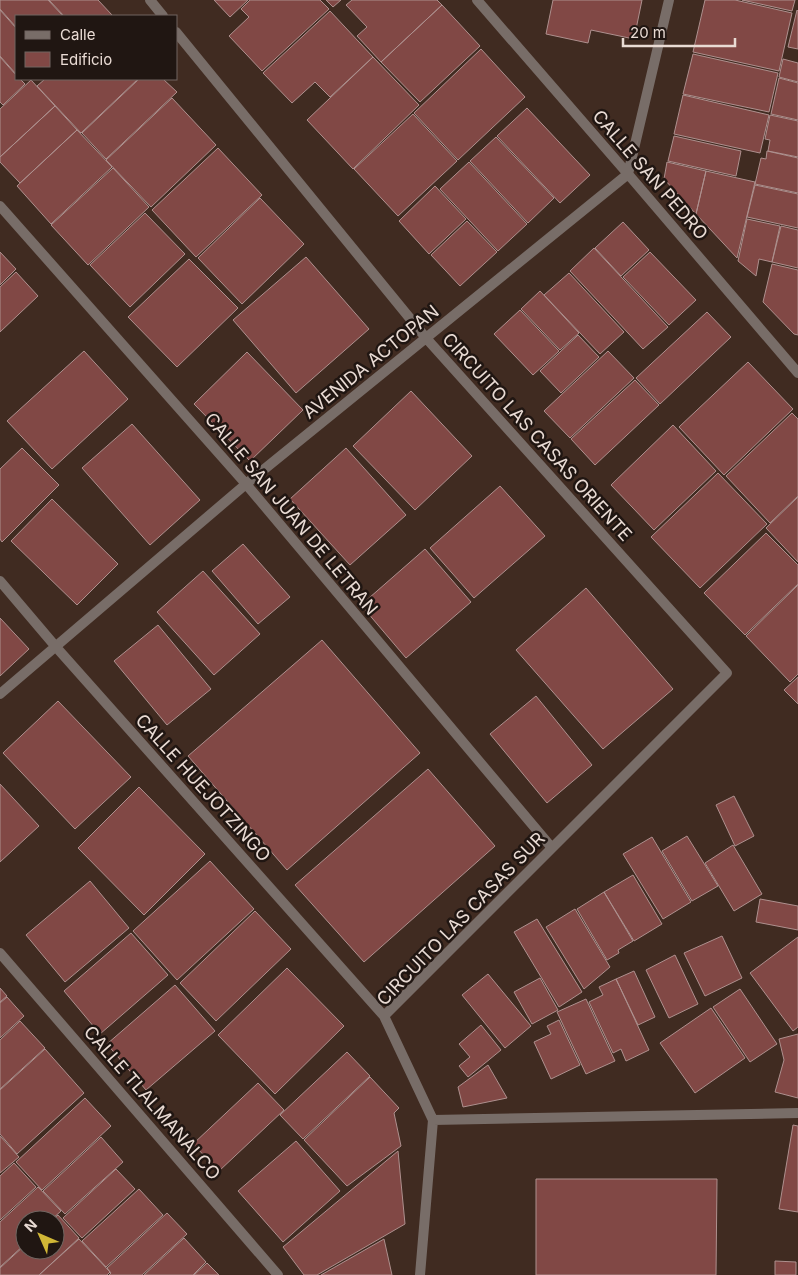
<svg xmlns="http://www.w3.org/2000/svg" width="798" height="1275" font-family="Inter,sans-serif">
<rect width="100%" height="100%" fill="#402b21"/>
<!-- building -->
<path fill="#814845" stroke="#ae908e" d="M0,0H48L63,16H16V27L0,9Z
M49,0H98L112,15L110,16H64Z
M214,0H248L230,17Z
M250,0H320L329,9L262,71L229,36L249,17L241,9Z
M326,0H341L333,7Z
M352,0H437L442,5L381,62L357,36L367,27L346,5Z
M553,0H642L634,39L591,30L588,43L546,34Z
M705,0H735L792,13L779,71L693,52Z
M742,0H795L792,11Z
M442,5L480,46L420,102L381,62Z
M0,10L16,28V74L0,56Z
M797,10L798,11V49L788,47Z
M330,11L373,57L330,97L315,82L292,103L263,73Z
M481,49L525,97L458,160L414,113Z
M693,54L778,73L769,112L683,94Z
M0,57L16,75V79H20L25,84L3,105L0,102Z
M373,57L419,105L353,169L307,120Z
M783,59L798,63V82L779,77Z
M779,78L798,83V120L771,114Z
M45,79H138L81,133L37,86Z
M139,79H163L177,92L106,159L82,133Z
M31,80L55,106L0,157V109Z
M683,95L769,115L760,153L674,134Z
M172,98L216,145L151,207L106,160Z
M55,106L77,130L20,183L0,162V157Z
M527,108L590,175L560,203L497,136Z
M413,114L457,161L398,216L354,169Z
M770,115L798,121V157L768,151L770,140L765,139Z
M77,130L112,167L51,224L17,186Z
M674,136L741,151L736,176L668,161Z
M496,137L554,198L528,223L470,161Z
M218,148L262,195L196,257L152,210Z
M767,151L798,158V193L755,184L761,158L766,159Z
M469,162L527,224L498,251L440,189Z
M667,162L706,171L696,214L664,179Z
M113,168L149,207L88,265L51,225Z
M706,171L755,182L737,258L696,214Z
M755,185L798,194V228L747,217Z
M435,186L466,219L429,254L399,221Z
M260,198L304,244L242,304L198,258Z
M145,213L185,254L130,307L90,265Z
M747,219L780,226L772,262L759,259L756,276L738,261Z
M467,221L497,252L460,286L431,255Z
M623,222L649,250L621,276L595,248Z
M781,226L798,230V268L772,262Z
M594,248L668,327L643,349L570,271Z
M0,252L16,269L0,285Z
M650,252L696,300L669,325L623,277Z
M306,257L369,329L296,393L233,320Z
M189,259L238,308L177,367L128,317Z
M772,264L798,270V335L794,334L763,302Z
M16,272L38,296L0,332V287Z
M569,273L624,332L600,354L544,295Z
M540,291L579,333L560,350L521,309Z
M520,310L559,351L533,375L494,334Z
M707,312L731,337L660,404L636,378Z
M578,335L599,357L561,393L540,371Z
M84,351L128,399L52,469L7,421Z
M608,351L634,378L570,438L544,411Z
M247,352L303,410L250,461L194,404Z
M748,362L793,409L724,475L679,427Z
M635,380L659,405L595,465L571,439Z
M411,391L472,456L415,510L353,446Z
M792,413L798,419V496L770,523L726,476Z
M132,424L200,500L150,545L82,468Z
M673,425L716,471L654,530L611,485Z
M22,448L59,485L2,542L0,539V469Z
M346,448L406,515L350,565L290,499Z
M718,473L767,524L700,588L651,537Z
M500,486L545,536L474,598L430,548Z
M798,497V562L766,528Z
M52,499L118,564L77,605L11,541Z
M766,533L798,565V584L745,635L704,593Z
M243,544L290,597L258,624L212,571Z
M425,549L471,602L406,658L361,605Z
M203,571L260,634L214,675L157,612Z
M798,585V674L790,682L746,636Z
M586,588L673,689L603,749L516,650Z
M0,618L29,649L0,676Z
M158,625L211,689L167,725L114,661Z
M322,640L420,753L287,870L188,756Z
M798,677V704L784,690Z
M536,696L592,765L547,803L490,734Z
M58,701L131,777L75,829L3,753Z
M428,769L495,846L364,962L295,885Z
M0,784L39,826L0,862Z
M139,787L205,854L144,915L78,848Z
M734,796L754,836L735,846L716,805Z
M687,836L718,886L692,901L662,851Z
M652,837L691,902L663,919L623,854Z
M733,845L762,894L734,911L705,863Z
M210,861L254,909L177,980L133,931Z
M633,875L662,924L634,941L604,892Z
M90,881L129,928L65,982L26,935Z
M604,892L633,941L618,950L619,953L607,960L577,909Z
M760,899L798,906V930L756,922Z
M575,909L610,967L584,989L546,927Z
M255,911L291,949L216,1021L180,983Z
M537,919L582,992L559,1007L514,932Z
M131,933L168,975L100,1034L64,991Z
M722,936L742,978L705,996L684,953Z
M798,937V1027L793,1031L750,973Z
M675,955L698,1004L669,1018L646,970Z
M287,968L344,1026L275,1094L218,1035Z
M634,971L655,1017L638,1025L616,979Z
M488,974L531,1026L505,1048L462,995Z
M540,978L558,1010L532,1024L514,992Z
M616,979L649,1050L626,1061L621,1049L613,1053L589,1002L603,995L599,987Z
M175,985L215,1031L146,1090L107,1044Z
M0,988L7,996L0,1002Z
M740,989L777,1044L750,1062L713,1007Z
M7,997L24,1016L0,1038V1003Z
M586,999L615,1061L586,1074L557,1012Z
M711,1008L745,1058L695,1093L660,1043Z
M559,1020L580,1065L551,1079L534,1042L551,1034L547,1026Z
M20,1021L45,1048L0,1089V1040Z
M481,1025L501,1050L468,1077L459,1066L470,1057L459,1044Z
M798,1034V1098L775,1092L784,1060L779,1039Z
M45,1049L84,1093L17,1154L0,1134V1090Z
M347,1052L370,1076L303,1139L280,1115Z
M488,1065L507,1098L463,1107L458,1087Z
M370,1077L399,1108L394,1113L401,1146L347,1186L304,1140Z
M258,1083L284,1110L219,1171L193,1144Z
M85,1098L111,1126L42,1190L16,1162Z
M793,1125L798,1126V1212L779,1209Z
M0,1136L19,1157L0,1173Z
M101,1137L123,1162L65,1214L43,1191Z
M296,1141L340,1191L283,1242L238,1191Z
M398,1151L405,1224L317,1275H304L283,1247Z
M14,1163L36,1187L0,1220V1176Z
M116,1169L135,1189L82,1238L63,1218Z
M536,1179H717L716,1275H536Z
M38,1187L61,1211L51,1220H25V1244L0,1267V1222Z
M139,1189L163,1215L106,1267L82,1241Z
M167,1213L187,1234L142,1275H109L111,1273L107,1268Z
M58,1215L79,1238L39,1275H0V1268L25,1245V1250H55V1220H52Z
M184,1238L206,1262L193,1275H144Z
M79,1239L110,1272L107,1275H39Z
M384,1239L392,1275H321Z
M775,1261L796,1262V1275H775Z
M207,1263L219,1275H194Z"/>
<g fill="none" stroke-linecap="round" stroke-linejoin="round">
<!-- street -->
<path stroke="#786d68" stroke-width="10" d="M150,0L163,16
M477,0L628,174L798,373
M176,32L426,338L727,673L384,1016
M0,206L246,484L552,848
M0,581L56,647L384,1016L433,1120L420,1275
M0,694L246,484L628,174L669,0
M0,953L278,1275
M433,1120L798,1113"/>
</g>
<g text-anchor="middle" stroke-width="5" stroke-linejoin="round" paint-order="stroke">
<!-- street labels -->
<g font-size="18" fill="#e9dbd4" stroke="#201612">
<text transform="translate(650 175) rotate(49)" y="6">CALLE SAN PEDRO</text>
<text transform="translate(371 362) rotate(-39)" y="6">AVENIDA ACTOPAN</text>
<text transform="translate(537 437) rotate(48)" y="6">CIRCUITO LAS CASAS ORIENTE</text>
<text transform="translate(291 514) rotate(50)" y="6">CALLE SAN JUAN DE LETRAN</text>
<text transform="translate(203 788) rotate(48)" y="6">CALLE HUEJOTZINGO</text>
<text transform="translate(461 919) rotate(-46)" y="6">CIRCUITO LAS CASAS SUR</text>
<text transform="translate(152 1103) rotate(49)" y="6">CALLE TLALMANALCO</text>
</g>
</g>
<!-- legend -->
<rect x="15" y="15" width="162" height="65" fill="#201612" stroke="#706560"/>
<rect x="25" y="31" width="25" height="8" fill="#786d68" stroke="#706560"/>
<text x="60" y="40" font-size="15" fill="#e9dbd4">Calle</text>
<rect x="25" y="52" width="25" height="15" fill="#814845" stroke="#706560"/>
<text x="60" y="65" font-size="15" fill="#e9dbd4">Edificio</text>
<!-- north arrow -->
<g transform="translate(40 1235) rotate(315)"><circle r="24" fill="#201612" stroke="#706560"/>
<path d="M0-4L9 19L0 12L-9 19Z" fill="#d1b736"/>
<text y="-8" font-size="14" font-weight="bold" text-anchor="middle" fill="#e9dbd4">N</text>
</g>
<!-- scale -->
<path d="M623 38v8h112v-8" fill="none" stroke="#e9dbd4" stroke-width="2.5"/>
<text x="630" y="38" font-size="15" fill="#e9dbd4" stroke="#201612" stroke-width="4" paint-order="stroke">20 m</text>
</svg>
